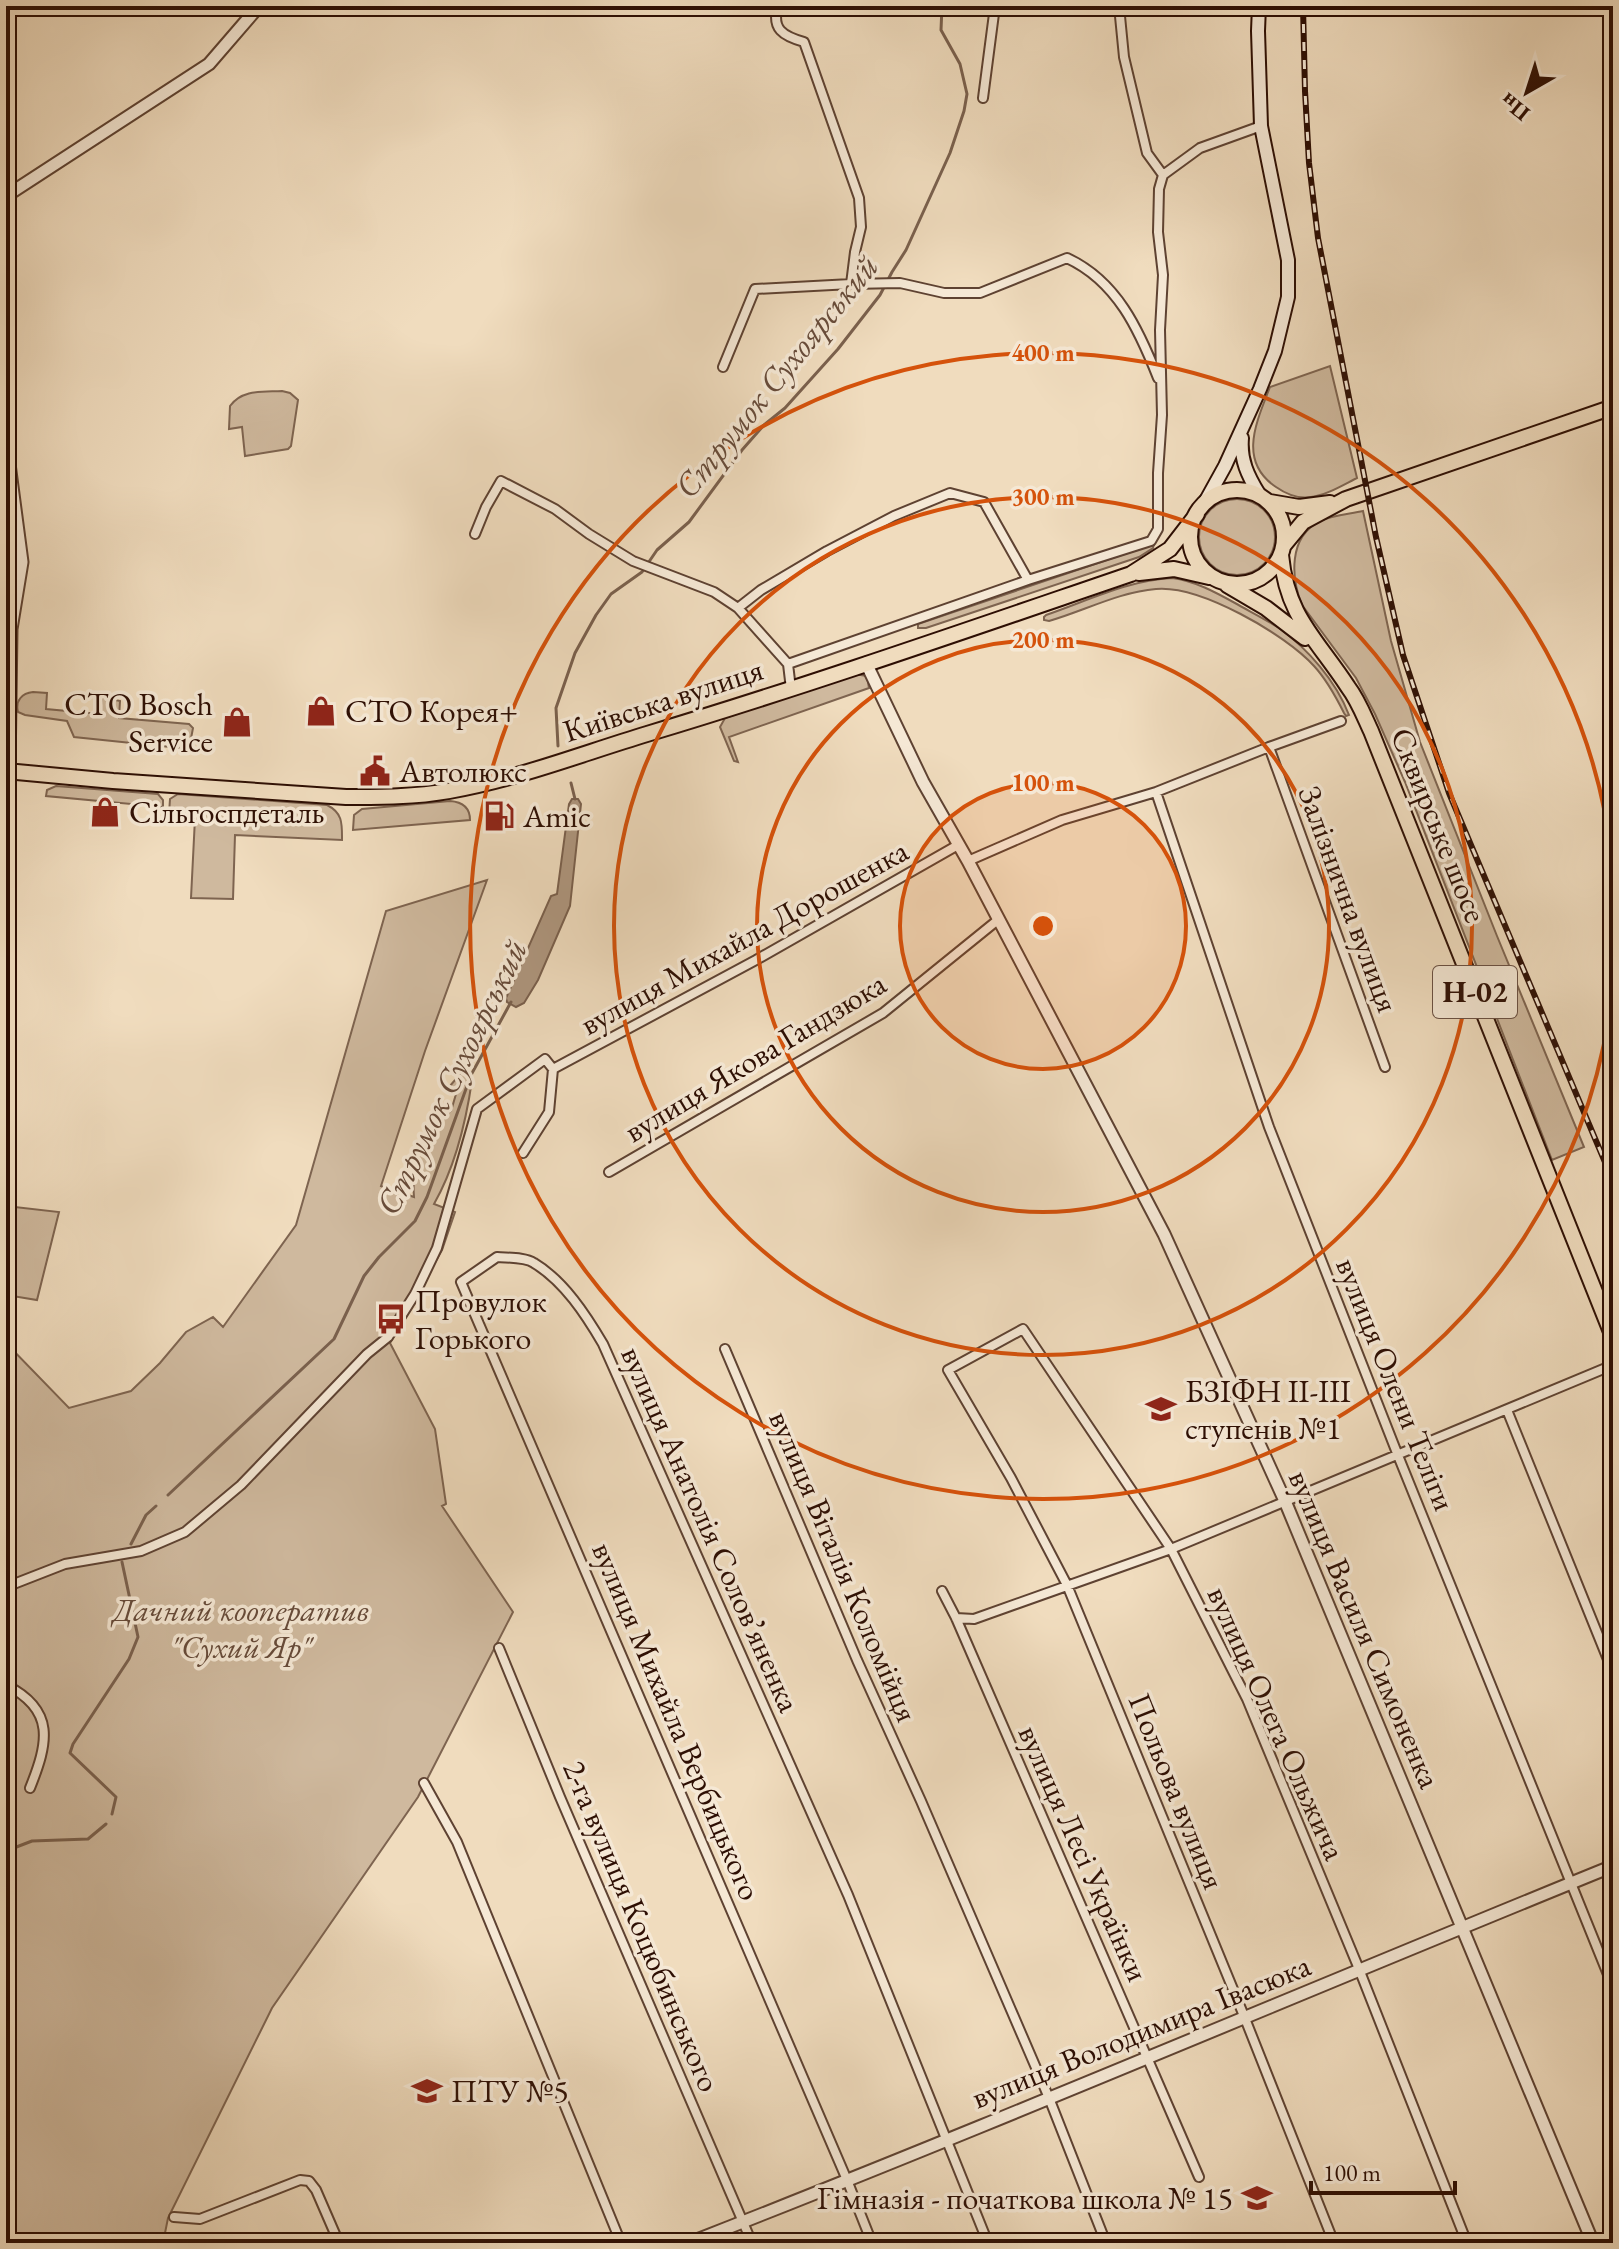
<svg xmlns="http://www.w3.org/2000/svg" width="1619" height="2249" font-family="'EB Garamond',serif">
<rect width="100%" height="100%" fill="#f0dcbe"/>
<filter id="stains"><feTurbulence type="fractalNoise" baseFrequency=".0025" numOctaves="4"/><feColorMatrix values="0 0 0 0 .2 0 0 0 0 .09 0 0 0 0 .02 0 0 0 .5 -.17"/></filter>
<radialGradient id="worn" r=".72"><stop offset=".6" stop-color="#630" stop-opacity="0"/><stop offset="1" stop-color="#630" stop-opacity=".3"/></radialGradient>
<!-- green -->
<path fill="#cfb99e" stroke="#7e6450" stroke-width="2" d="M1330,366L1357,478C1343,485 1327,495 1311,497C1299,499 1286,494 1276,487C1237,461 1257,421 1270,387Z
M282,391L290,393L298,400L291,446L288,449L245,456L242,427L229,429L230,406C242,389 263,392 282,391Z
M1199 537a38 38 0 1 1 76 0a38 38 0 1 1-76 0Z
M1363,511L1391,641L1420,742L1497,936L1584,1147L1552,1160L1405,782L1375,714L1356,678L1302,605C1291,578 1288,537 1320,521C1333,515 1350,514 1363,511Z
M1154,544L1153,548L1139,557L926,628H918V624Z
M1172,578C1195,581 1215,592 1235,603C1249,611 1265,619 1279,628C1308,649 1336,681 1349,715L1346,716L1344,713C1336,697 1327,680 1314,666C1285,634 1200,585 1156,589C1119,592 1084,611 1049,621L1044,620V617L1046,615C1087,601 1128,580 1172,578Z
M854,674L867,676L869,688L729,737L738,762L734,761L720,727L725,718Z
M33,692L47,693L46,709L100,714L102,697L120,701L119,718L189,724L193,728L189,749L74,737L67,721L25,715L18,712C15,701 22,693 33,692Z
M56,786L158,794L163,800V807L46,796L47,790Z
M178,794L327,805C343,813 342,824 342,840L235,835L233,899L191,898L195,818L169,814L170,799Z
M450,801C463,802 470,808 470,820L353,830L354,815L362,809Z
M487,880L425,1051L381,1186L414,1197C412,1175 418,1139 434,1122C438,1118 446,1114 451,1111L456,1094L449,1087L462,1072L471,1075L472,1080C466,1122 455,1167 434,1204L455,1212L442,1250L390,1343L435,1429L446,1504L442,1506L513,1612L418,1797L272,2008L168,2218L163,2243H6V1343L69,1408L131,1391L160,1363L186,1332L213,1317L223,1327L296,1225L386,911Z
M6,1206L59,1212L37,1300L6,1295Z"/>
<!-- water -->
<path fill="#ae967e" stroke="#7a604d" stroke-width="2" d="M572,799H578L581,804L570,906L538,980L524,1003L516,1007L507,1002L506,998L551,896L557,894L569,804Z"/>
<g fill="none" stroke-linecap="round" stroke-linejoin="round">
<!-- stream -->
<path stroke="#7a604d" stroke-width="3" d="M558,746L556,708L575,653L596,615L611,594L642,572L657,550L689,522L742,450L764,425L785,408L838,349L880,295L892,272L906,250L950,153L964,111L967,94L960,64L941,30L942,6
M571,783L575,799
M168,1495L334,1339L364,1276L379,1257L415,1221L427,1197L471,1075L511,1002
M131,1544L146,1515L156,1506
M112,1814L116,1797L70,1753L73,1744L129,1659L138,1637L122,1562
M6,1851L32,1841L88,1839L106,1824"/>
<!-- minor casing -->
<g stroke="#5e4232" stroke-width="12">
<path id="minor" d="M1119,6L1124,57L1147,153L1163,175
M983,98L995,6
M851,284L900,283L944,293H980L1067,258C1117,281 1139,330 1158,378
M723,367L755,289L851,284L855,252L861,227L859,198L804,42C783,36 771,29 778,6
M475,534L486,507L501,481L555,509L589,534L633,561L714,592L738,608L788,664
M738,608L761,590L827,551L894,516L950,493L984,502L1028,580
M788,664L1028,580L1151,541L1158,529V473L1162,415L1160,330L1163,275L1158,232L1159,189L1163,175L1200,148L1261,126
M788,664L791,689
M1269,747L1385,1067
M1156,792L1269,1127L1397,1453L1613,1987
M968,861L1062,820L1156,792L1269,747L1341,721
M553,1069L756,960L958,845
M609,1172L883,1013L999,919
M725,1349L857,1660L921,1801L1049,2098L1106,2243
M1507,1410L1613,1672
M6,1587L65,1564L141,1551L185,1532L241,1485L367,1354L388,1337L415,1294L437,1248L477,1109L545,1059L553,1069L549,1112L523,1153
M942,1591L956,1618L1199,2177
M956,1618L974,1619L1171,1549L1613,1365
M499,1648L560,1797L752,2243
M6,1685C56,1710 48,1743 30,1788
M424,1783L457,1842L621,2243
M174,2217L200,2219L300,2180L309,2181L316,2190L339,2243
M872,2243L847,2180L461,1282L497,1257C508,1258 525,1257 534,1263C564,1281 586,1315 603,1344L848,1895L988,2243
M1334,2243L1244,2016L1067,1585L1011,1478L948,1370L1023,1329L1171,1549L1247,1699L1359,1969L1467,2243"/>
</g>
<!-- tertiary casing -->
<g stroke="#5e4232" stroke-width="15">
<path id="tertiary" d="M6,196L209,64L259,6
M6,441L22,562L11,629L9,772
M866,663L923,782L968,861L1164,1234L1285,1501L1593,2243
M689,2243C999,2122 1305,1991 1613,1866"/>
</g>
<!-- secondary casing -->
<g stroke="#2d0e03" stroke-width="16">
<path id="secondary" d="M1242,438C1240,460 1248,476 1259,494
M1204,504L1225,466L1260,389L1275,351L1288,297V260L1261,126L1258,31L1259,6"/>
</g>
<!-- primary casing -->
<g stroke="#2d0e03" stroke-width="18">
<path id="primary" d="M1190 537a47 47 0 1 1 94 0a47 47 0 1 1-94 0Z
M1270,502L1299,507L1330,503
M1284,545L1303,522L1346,499L1613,407
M1281,555C1287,617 1316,638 1348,687C1358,700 1364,716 1371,731L1613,1337
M1139,573L1174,569L1209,577
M1227,585L1266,608L1305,638
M6,771L113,781L346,797C381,797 415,797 449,791C517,779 581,754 647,734C810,685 970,629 1131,574L1170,549L1197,514"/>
</g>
<!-- minor -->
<use href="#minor" stroke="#f5e8d5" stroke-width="8"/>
<!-- tertiary -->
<use href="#tertiary" stroke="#f5e8d5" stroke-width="11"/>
<!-- secondary -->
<use href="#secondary" stroke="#f5e8d5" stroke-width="12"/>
<!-- primary -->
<use href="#primary" stroke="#f0dcbe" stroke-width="14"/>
<!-- rail casing -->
<g stroke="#2d0e03" stroke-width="6">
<path id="rail" d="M1303,6L1305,91L1309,163L1318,238L1376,537L1403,655L1449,793L1613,1181"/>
</g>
<!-- rail -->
<use href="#rail" stroke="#f5e8d5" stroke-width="3" stroke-dasharray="9" stroke-linecap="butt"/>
</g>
<!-- distance rings -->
<circle cx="1043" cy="926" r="143" fill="#d5520b" fill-opacity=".12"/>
<g fill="none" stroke="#d5520b" stroke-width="4">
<circle cx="1043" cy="926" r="143"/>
<circle cx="1043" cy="926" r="286"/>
<circle cx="1043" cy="926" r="429"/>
<path d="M1613 986A573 573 0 1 1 1613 866"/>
</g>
<!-- icons -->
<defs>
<g id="shop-bare" transform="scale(2.4)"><path d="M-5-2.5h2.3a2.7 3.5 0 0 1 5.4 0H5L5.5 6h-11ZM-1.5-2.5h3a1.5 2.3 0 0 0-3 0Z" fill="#8f2418" stroke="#f5e8d5" stroke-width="2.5" paint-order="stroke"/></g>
<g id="civic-bare" transform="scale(2.4)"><path d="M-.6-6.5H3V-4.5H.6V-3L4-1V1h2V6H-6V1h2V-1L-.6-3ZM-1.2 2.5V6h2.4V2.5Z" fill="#8f2418" stroke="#f5e8d5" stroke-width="2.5" paint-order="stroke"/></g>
<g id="fuel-bare" transform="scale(2.4)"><path d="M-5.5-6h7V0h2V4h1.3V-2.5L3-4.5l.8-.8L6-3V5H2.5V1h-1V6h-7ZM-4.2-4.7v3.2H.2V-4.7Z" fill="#8f2418" stroke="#f5e8d5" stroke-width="2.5" paint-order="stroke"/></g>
<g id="bus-bare" transform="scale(2.4)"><path d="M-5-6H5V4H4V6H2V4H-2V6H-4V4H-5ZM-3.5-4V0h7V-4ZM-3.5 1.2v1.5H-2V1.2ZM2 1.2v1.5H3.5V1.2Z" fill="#8f2418" stroke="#f5e8d5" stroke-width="2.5" paint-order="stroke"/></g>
<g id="school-bare" transform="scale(2.4)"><path d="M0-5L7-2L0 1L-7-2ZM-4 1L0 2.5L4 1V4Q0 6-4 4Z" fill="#8f2418" stroke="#f5e8d5" stroke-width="2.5" paint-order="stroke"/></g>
<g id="university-bare" transform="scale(2.4)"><path d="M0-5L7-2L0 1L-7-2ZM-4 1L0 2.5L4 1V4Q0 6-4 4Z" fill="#8f2418" stroke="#f5e8d5" stroke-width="2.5" paint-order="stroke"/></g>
</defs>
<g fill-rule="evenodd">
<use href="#shop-bare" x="321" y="711"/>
<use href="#shop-bare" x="237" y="722"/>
<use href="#civic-bare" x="375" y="771"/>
<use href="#shop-bare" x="105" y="812"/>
<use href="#fuel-bare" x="499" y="816"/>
<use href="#bus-bare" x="391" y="1319"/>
<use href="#school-bare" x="1161" y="1409"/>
<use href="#university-bare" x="427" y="2091"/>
<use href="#school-bare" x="1257" y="2198"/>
</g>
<g text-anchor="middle" stroke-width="7" stroke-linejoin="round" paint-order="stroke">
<!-- shield labels -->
<rect fill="#f5e8d5" stroke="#694f42" stroke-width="2" x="1433" y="966" width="84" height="52" rx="6"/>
<g font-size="30" font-weight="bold" fill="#2d0e03">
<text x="1475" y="1002">Н-02</text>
</g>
<!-- street labels -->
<g font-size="32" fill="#2d0e03" stroke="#f5e8d5">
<text transform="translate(663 700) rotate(-18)" y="11">Київська вулиця</text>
<text transform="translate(1439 825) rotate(68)" y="11">Сквирське шосе</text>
<text transform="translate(1349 899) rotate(70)" y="11">Залізнична вулиця</text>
<text transform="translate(744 937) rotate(-29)" y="11">вулиця Михайла Дорошенка</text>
<text transform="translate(755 1057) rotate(-31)" y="11">вулиця Якова Гандзюка</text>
<text transform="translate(1396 1384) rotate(68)" y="11">вулиця Олени Теліги</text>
<text transform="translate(711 1529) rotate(66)" y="11">вулиця Анатолія Соловʼяненка</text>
<text transform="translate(844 1566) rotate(67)" y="11">вулиця Віталія Коломійця</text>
<text transform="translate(1365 1629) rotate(67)" y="11">вулиця Василя Симоненка</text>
<text transform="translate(677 1721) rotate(67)" y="11">вулиця Михайла Вербицького</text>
<text transform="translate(1277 1723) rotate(66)" y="11">вулиця Олега Ольжича</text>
<text transform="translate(1177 1791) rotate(68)" y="11">Польова вулиця</text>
<text transform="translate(1084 1853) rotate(66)" y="11">вулиця Лесі Українки</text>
<text transform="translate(642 1926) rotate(67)" y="11">2-га вулиця Коцюбинського</text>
<text transform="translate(1141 2031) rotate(-22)" y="11">вулиця Володимира Івасюка</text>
</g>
<!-- poi labels -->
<g font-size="32" fill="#2d0e03" stroke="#f5e8d5" text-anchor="start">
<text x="213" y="715" text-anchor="end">СТО Bosch<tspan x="213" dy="37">Service</tspan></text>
<text x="345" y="722">СТО Корея+</text>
<text x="399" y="782">Автолюкс</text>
<text x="129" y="823">Сільгоспдеталь</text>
<text x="523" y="827">Amic</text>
<text x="415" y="1312">Провулок<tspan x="415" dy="37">Горького</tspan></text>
<text x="1185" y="1402">БЗІФН ІІ-ІІІ<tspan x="1185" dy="37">ступенів №1</tspan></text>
<text x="451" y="2102">ПТУ №5</text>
<text x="1233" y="2209" text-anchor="end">Гімназія - початкова школа № 15</text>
</g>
<!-- park labels -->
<g font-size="32" font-style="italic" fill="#664a39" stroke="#f5e8d5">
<text x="241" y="1621">Дачний кооператив<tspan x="241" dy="37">"Сухий Яр"</tspan></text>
</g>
<!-- water labels -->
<g font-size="34" font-style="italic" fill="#674b3a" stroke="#f5e8d5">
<text transform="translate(776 376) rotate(-51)" y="12">Струмок Сухоярський</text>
<text transform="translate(451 1077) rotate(-64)" y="12">Струмок Сухоярський</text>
</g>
</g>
<circle cx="1043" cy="926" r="12" fill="#d5520b" stroke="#f5e8d5" stroke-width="4"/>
<g font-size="24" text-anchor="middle" font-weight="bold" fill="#d5520b" stroke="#f5e8d5" stroke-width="7" stroke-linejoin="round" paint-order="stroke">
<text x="1043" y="361">400 m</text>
<text x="1043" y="505">300 m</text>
<text x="1043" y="648">200 m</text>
<text x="1043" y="791">100 m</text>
</g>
<!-- margin -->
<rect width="1619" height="2249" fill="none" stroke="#f0dcbe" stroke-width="32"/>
<rect x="8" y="8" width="1603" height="2233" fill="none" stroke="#2d0e03" stroke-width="4"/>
<rect x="16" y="16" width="1587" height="2217" fill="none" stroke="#2d0e03" stroke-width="2"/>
<!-- north arrow -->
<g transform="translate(1527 92) rotate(219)" stroke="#f5e8d5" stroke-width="6" paint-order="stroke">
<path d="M0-6L14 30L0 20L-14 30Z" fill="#2d0e03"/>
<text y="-12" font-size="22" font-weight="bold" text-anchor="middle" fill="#2d0e03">Пн</text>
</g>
<!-- scale -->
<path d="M1311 2181v12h144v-12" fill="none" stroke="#2d0e03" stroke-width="4"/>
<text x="1323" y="2181" font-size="24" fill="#2d0e03" stroke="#f5e8d5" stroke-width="6" paint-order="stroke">100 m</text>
<rect width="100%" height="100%" filter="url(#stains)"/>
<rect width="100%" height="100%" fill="url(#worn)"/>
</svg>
